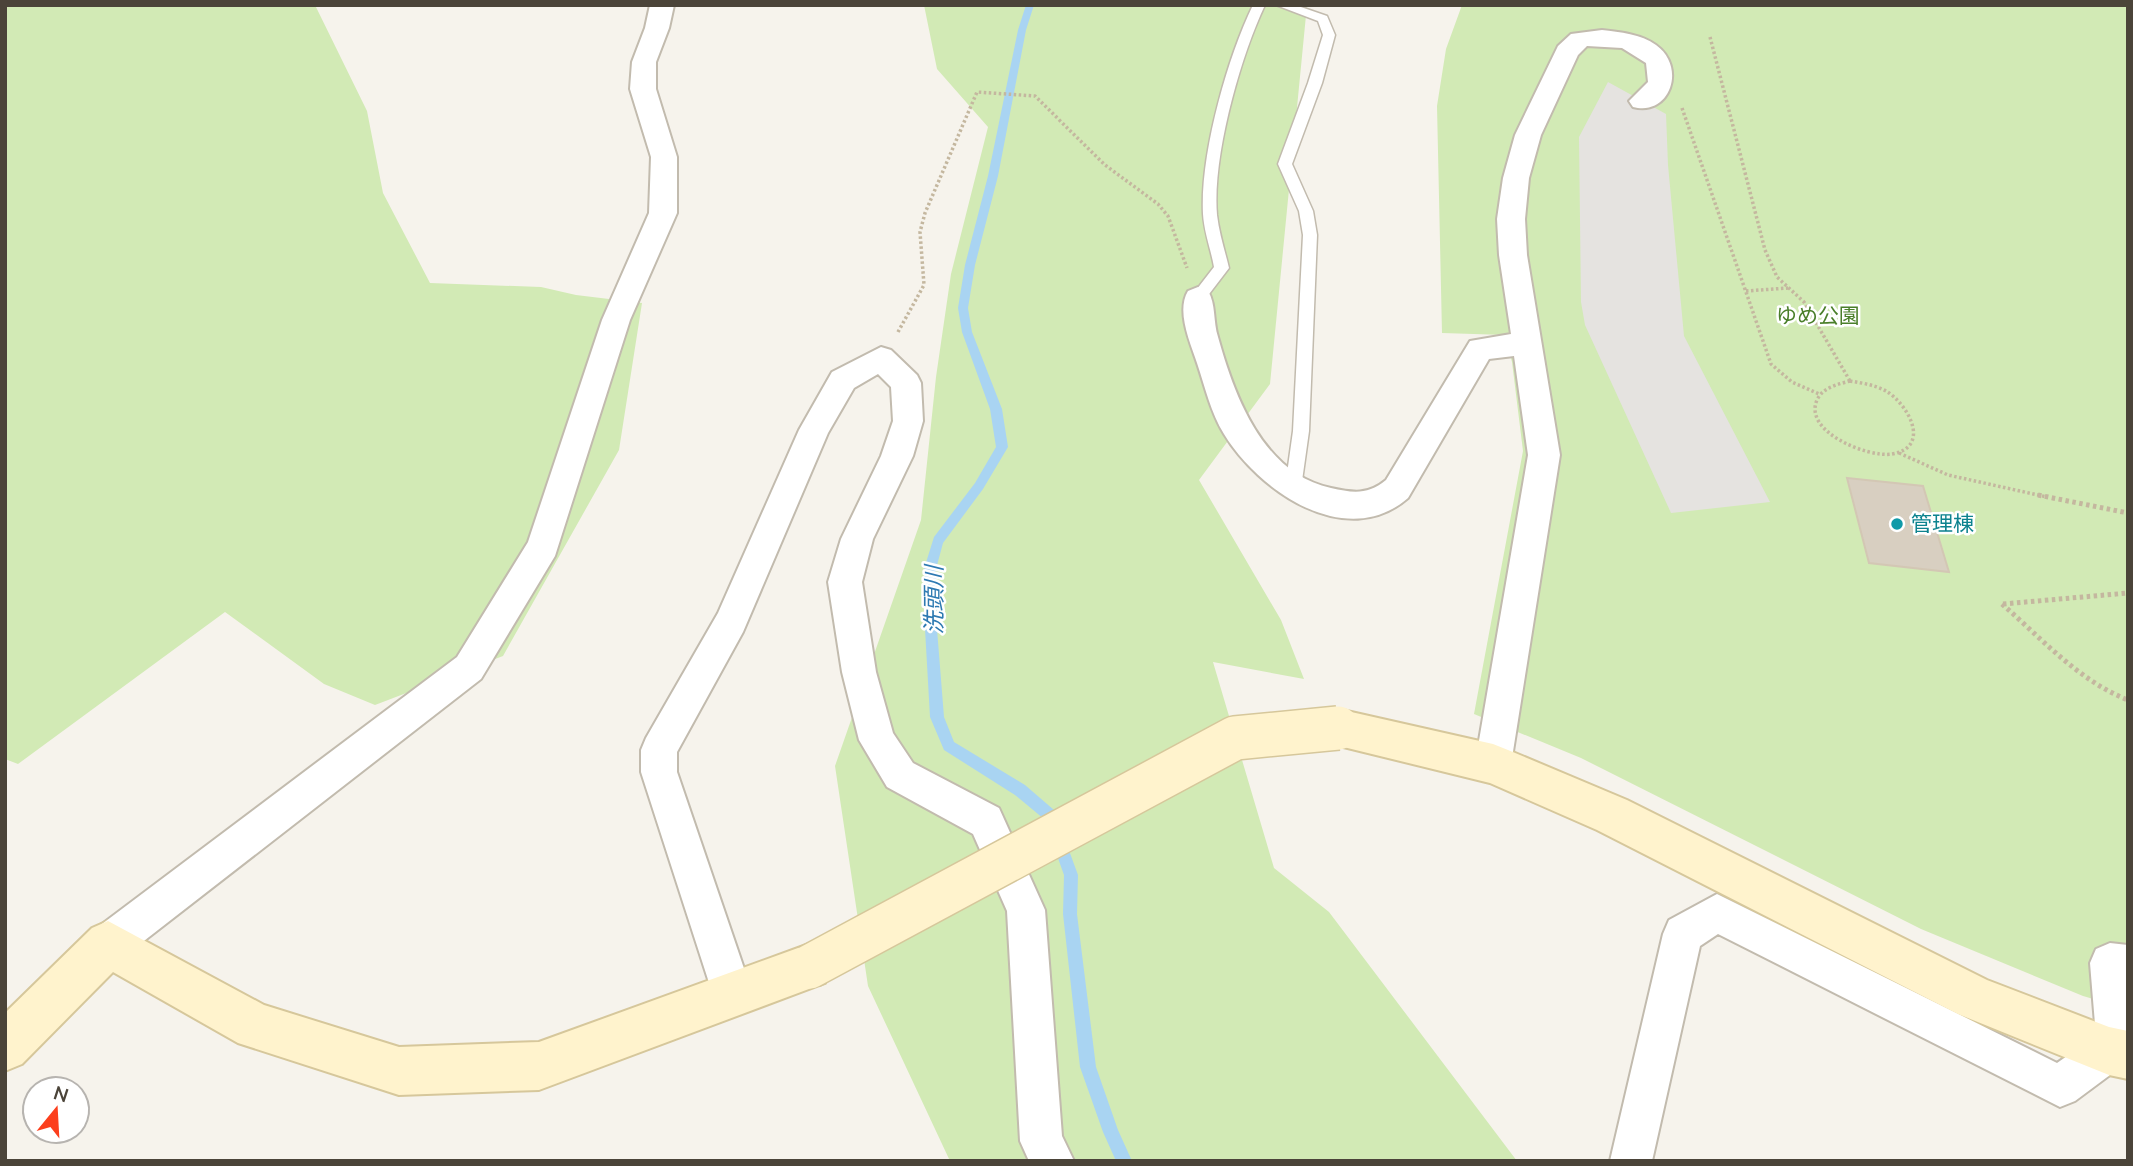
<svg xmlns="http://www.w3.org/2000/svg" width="2133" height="1166" font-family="'Nunito Sans','Noto Sans JP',sans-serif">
<rect width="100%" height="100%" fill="#f6f3ec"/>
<!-- green -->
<path fill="#d2eab5" d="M5,5H315L367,111L383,193L430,283L541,287L576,295L642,303L619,450L503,656L375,705L324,684L225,612L18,764L5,759Z
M924,5H1307L1270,384L1199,480L1281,620L1304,679L1213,662L1274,868L1329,912L1517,1161H950L868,986L835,766L921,520L936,377L951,274L988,127L937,69Z
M1462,5H2128V1009L2083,996L1921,929L1581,758L1474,714L1523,451L1512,362L1505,335L1442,333L1437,106L1446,49Z"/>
<!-- parking -->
<path fill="#e5e3e0" d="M1608,82L1666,114L1668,165L1684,336L1770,502L1671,513L1585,325L1581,302L1579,137Z"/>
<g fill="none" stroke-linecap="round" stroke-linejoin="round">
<!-- stream -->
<path fill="#a9d4f2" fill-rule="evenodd" d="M1026,5H1034L1026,30L998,176L975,265L968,308L972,332L1002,409L1008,447L983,489L943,543L936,569L937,629L944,717L954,742L1025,785L1054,810L1056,815L1078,875L1077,914L1096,1067L1118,1130L1132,1161H1116L1103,1132L1080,1067L1063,914L1064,875L1044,819L1015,795L944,750L930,717L925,629L924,569L934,537L975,483L996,447L990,409L962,332L958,308L965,265L988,176L1018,30Z"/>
</g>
<!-- building -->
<path fill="#d8cfc1" stroke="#d3c7b4" stroke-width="2" d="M1847,478L1923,486L1949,572L1869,563Z"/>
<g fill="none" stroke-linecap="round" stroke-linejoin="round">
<!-- lane casing -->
<g stroke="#c2bbae" stroke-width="3">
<path id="lane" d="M1253,5H1265C1240,58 1212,157 1217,215C1219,233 1225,251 1229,268L1203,302L1198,304L1190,298L1214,267C1211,250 1204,232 1203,214C1200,154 1227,59 1253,5Z
M1276,5H1295L1327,16L1335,35L1322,83L1292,164L1313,211L1317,235L1309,431L1301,488L1299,493H1287L1285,488L1293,431L1303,235L1299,211L1278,164L1308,83L1323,35L1318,21Z"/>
</g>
<!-- street casing -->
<g stroke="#c2bbae" stroke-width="4">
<path id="street" d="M650,5H674L669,28L656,62V89L677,157V213L630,320L555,556L481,679L122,958L108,964L94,958L88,944L94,930L457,657L528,542L602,320L649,213L651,157L630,89L632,62L645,28Z
M1602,30C1620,32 1641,34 1656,45C1687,67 1670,117 1633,107L1629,101L1648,82L1646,63L1622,48L1587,46L1578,55L1541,135L1529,178L1525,219L1527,255L1560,455L1511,764L1506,776L1493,781L1480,776L1475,764L1528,455L1514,356L1489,359L1408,498C1346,552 1258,490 1224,434C1211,413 1205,387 1197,363C1190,342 1176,311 1188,291L1198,287L1208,291C1216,304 1213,322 1218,337C1234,395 1263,474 1331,488C1353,493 1368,495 1386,480L1470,341L1511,334L1499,255L1497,219L1503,178L1515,135L1558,46L1571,34Z
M881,347L891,350L917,375L921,383L923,421L913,456L873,539L862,582L876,672L893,733L913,763L999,808L1045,910L1062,1136L1074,1161H1029L1020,1141L1007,911L973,834L887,787L859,740L842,672L828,582L841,539L881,456L893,421L891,387L878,374L854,388L828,433L743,632L677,752V772L753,995L747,1009L733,1015L719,1009L713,995L641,772V750L646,738L718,613L799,430L832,372Z
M1717,894L2057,1063L2096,1036L2090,963L2096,949L2110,943L2128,945V1069L2118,1074L2114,1072L2075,1101L2060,1107L1718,934L1700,946L1652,1161H1610L1663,934L1669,920Z"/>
</g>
<!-- secondary casing -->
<g stroke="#d6c79b" stroke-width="4">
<path id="secondary" d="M1338,709L1493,744L1508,750L1627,800L1987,980L2109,1027L2128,1031V1079L2109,1075L1958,1014L1597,830L1490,783L1323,742L1317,728L1323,714Z
M108,921L264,1005L399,1047L539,1042L809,944L825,951L832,967L825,983L539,1090L399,1095L238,1043L113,972L22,1064L5,1071V1013L92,928Z"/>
</g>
<!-- path-far1 -->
<path stroke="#c4b79f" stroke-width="3.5" stroke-dasharray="2.5 2.5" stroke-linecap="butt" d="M1710,37L1765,250L1777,277L1804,302L1850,381
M1682,108L1771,364L1792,382L1819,394
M1746,291L1788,288
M898,332L924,285L920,232L925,213L977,92L1035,96L1105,165L1158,204L1168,216L1187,268
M1850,381C1862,383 1875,385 1886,391C1908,404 1932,447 1892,454C1868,458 1800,431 1818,398C1824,387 1839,384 1850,381Z
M1899,453L1948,475L2047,497"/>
<!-- path -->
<path stroke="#c4b79f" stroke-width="5" stroke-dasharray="3.5 3.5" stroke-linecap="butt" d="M2038,495L2128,513
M2002,604C2041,638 2079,681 2128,700
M2003,604L2128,593"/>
<!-- lane -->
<use href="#lane" fill="#fff" fill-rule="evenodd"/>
<!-- street -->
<use href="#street" fill="#fff" fill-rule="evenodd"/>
<!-- secondary -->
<use href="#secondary" fill="#fff3cd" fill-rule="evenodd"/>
<!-- secondary-bridge casing -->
<g stroke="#d6c79b" stroke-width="46" stroke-linecap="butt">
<path id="secondary-bridge" d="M809,967L1235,738L1338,728"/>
</g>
<!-- secondary-bridge -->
<use href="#secondary-bridge" stroke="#fff3cd" stroke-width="43"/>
</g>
<!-- markers -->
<circle fill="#0f9aa8" stroke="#fff" stroke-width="2.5" cx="1897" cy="524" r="7"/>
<g text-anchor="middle" stroke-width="5" stroke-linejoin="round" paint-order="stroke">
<!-- park labels -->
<g font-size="21" fill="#4a7f2a" stroke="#fff">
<text x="1818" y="323">ゆめ公園</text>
</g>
<!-- culture labels -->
<g font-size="21" fill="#0d838f" stroke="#fff" text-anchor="start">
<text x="1911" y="531">管理棟</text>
</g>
<!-- water labels -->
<g font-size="23" font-style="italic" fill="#2e7ab2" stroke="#fff">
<text transform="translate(934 600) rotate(-90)" y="8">洗頭川</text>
</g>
</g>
<!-- border -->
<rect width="2133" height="1166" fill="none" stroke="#4b4439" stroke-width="14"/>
<!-- north arrow -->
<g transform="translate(56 1110) rotate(18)"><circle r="33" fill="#ffffff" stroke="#b7b4b0" stroke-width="2"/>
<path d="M0-5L12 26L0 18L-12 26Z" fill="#fc3f1d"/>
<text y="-10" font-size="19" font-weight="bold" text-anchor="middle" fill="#4b4439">N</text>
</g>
</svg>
